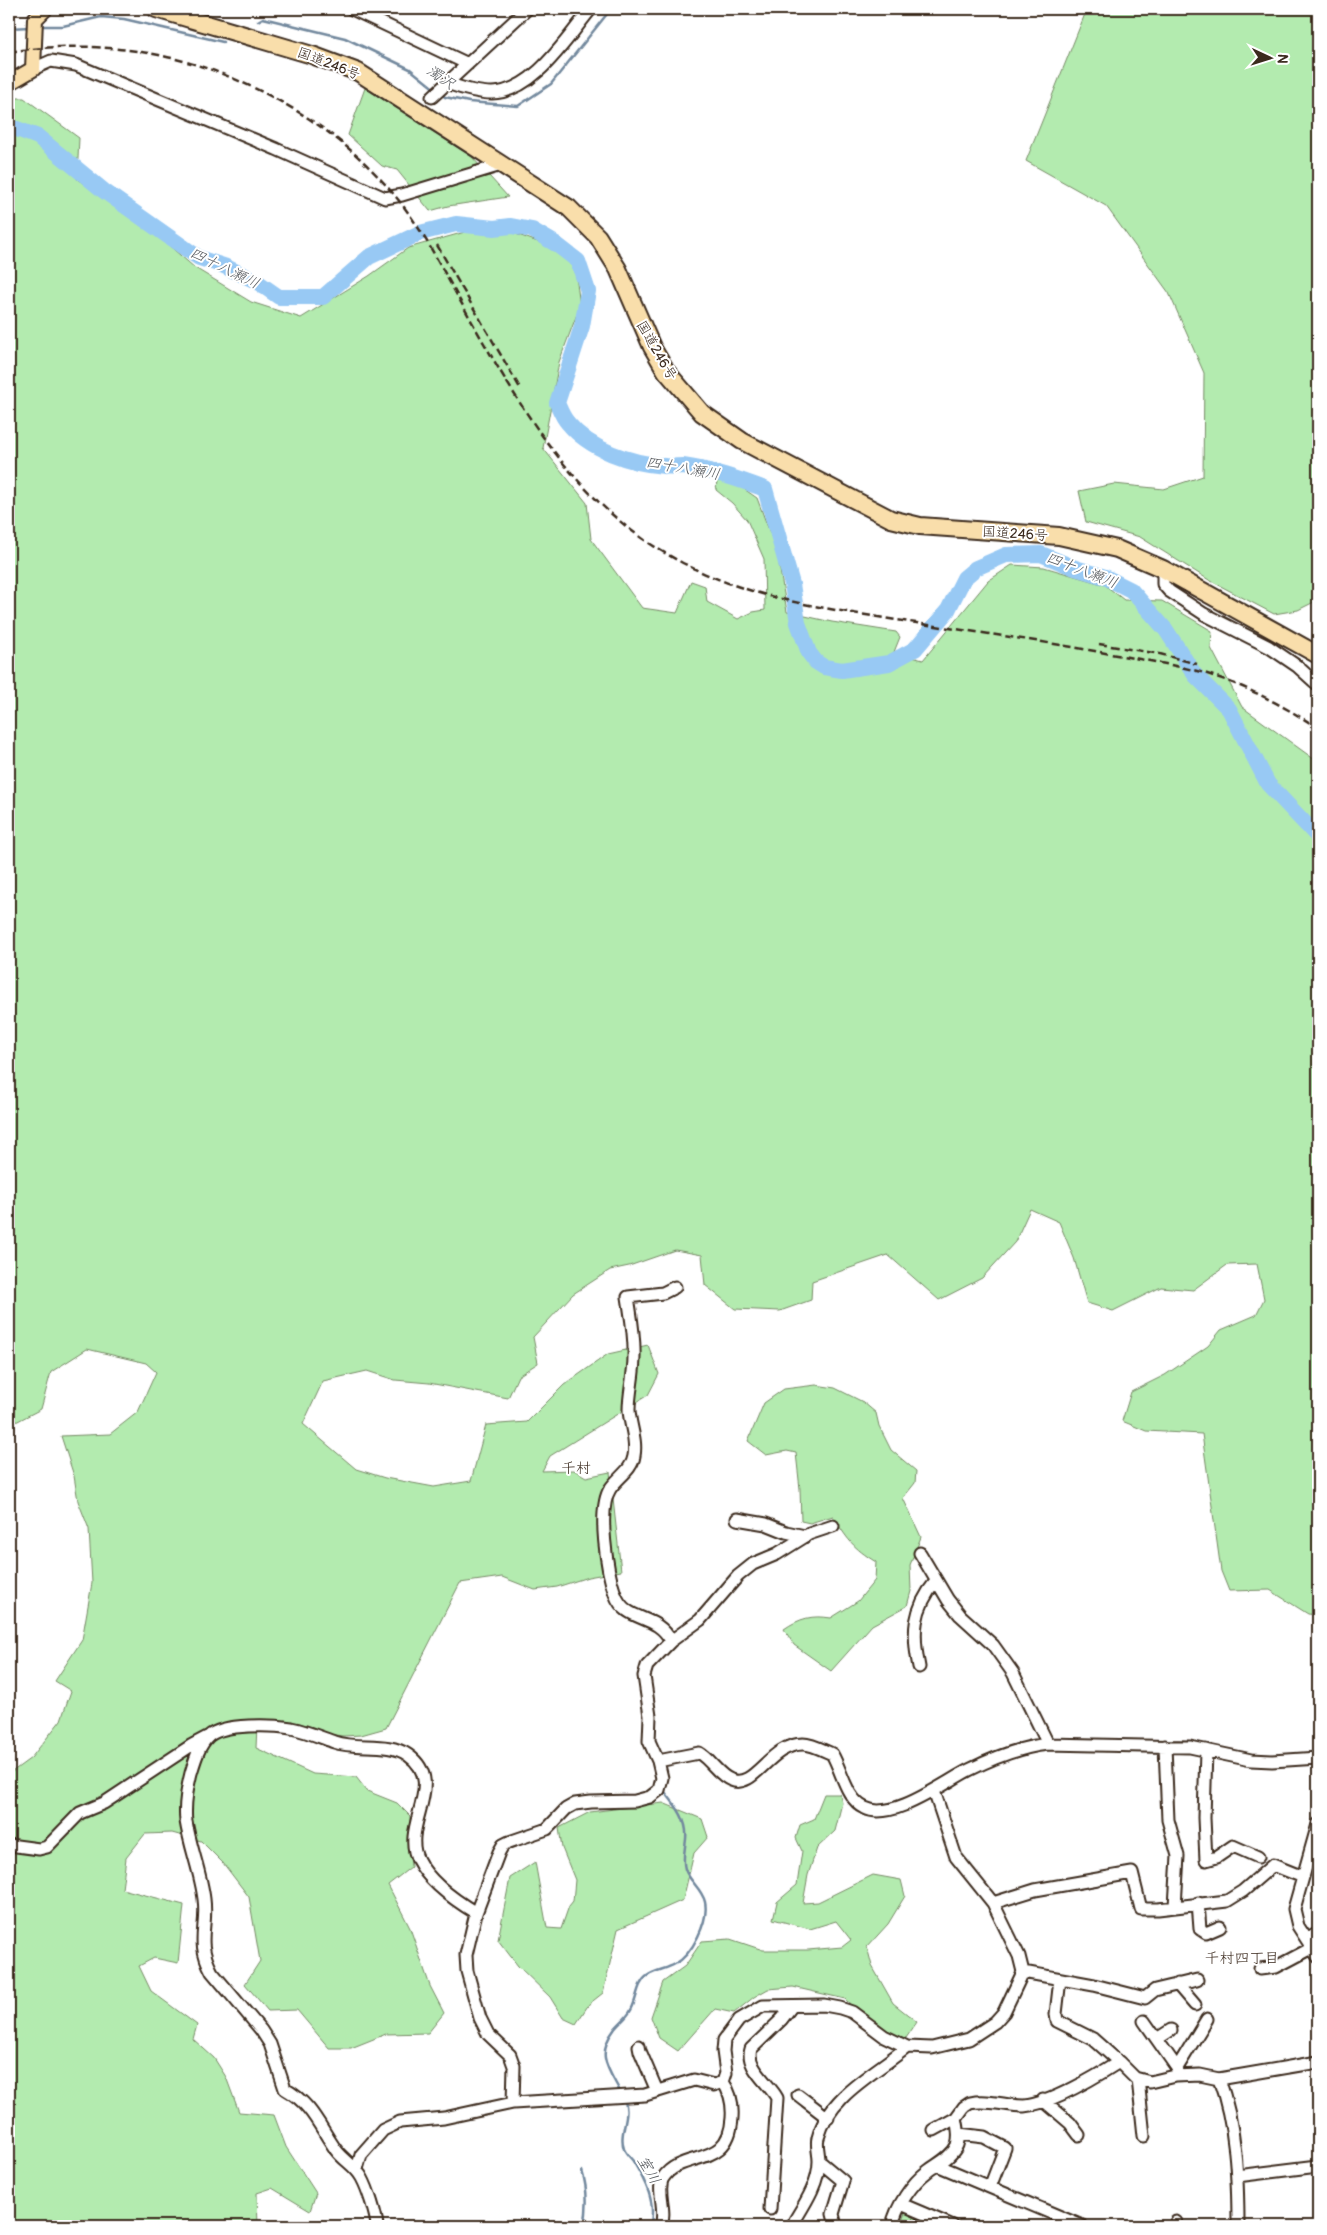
<svg xmlns="http://www.w3.org/2000/svg" width="1327" height="2235" font-family="Pangolin,'Klee One',sans-serif">
<rect width="100%" height="100%" fill="#fff"/>
<filter id="ink" filterUnits="userSpaceOnUse"><feTurbulence type="fractalNoise" baseFrequency=".02" numOctaves="2"/><feDisplacementMap in="SourceGraphic" scale="10" xChannelSelector="R" yChannelSelector="G"/><feConvolveMatrix kernelMatrix="1 2 1 2 8 2 1 2 1" color-interpolation-filters="sRGB"/></filter>
<g filter="url(#ink)">
<!-- green -->
<path fill="#b3ebaf" stroke="#778a66" d="M1087,9H1318V600L1298,610L1274,614L1209,580L1140,537L1086,522L1079,491L1114,484L1164,489L1203,476L1204,373L1169,293L1106,206L1026,161Z
M365,88L472,157L508,197L448,206L430,211L397,170L382,166L348,135Z
M9,98H24L79,138L77,179L158,236L195,268L251,302L301,318L369,276L408,248L465,232H510L560,250L575,268L580,306L559,362L543,448L587,503L591,539L642,608L677,613L691,581L705,586L707,602L738,619L753,612L765,610L764,559L747,520L732,503L716,490L717,480L741,487L757,498L777,552L787,612L832,622L896,632L900,637L894,652L923,660L988,581L1012,565L1044,567L1105,585L1124,600L1162,601L1212,631L1211,648L1242,707L1318,762V1615L1308,1614L1270,1590L1229,1591L1221,1571L1202,1434L1146,1431L1122,1421L1131,1392L1165,1375L1208,1346L1221,1330L1256,1315L1264,1299L1257,1264L1227,1265L1193,1290L1161,1287L1113,1311L1087,1303L1074,1258L1059,1222L1030,1209L1015,1242L982,1278L939,1300L888,1255L812,1281L811,1300L780,1311L735,1309L705,1285L702,1255L675,1250L629,1266L610,1270L573,1294L533,1337L538,1363L518,1376L508,1398L429,1383L395,1380L367,1371L323,1381L303,1424L356,1469L385,1478L434,1487L471,1481L486,1425L527,1422L564,1385L608,1354L648,1345L659,1374L648,1395L550,1456L542,1471L574,1470L586,1477L610,1472L621,1571L588,1577L557,1587L535,1590L502,1577L460,1583L386,1728L361,1735L343,1736L257,1725L256,1748L313,1774L356,1777L367,1791L397,1803L410,1816L409,1844L411,1867L388,1885L410,1928L430,1986L444,2013L428,2033L386,2034L351,2048H329L297,2010L268,2011L245,1984L260,1961L249,1897L223,1863L201,1841L172,1833L145,1834L126,1858L122,1889L184,1905L178,1963L154,1958L139,1966L151,1991L197,2025L193,2039L214,2058L226,2077L239,2112L274,2115L286,2147L316,2193L310,2211L272,2188L257,2193L258,2226H9V1774L31,1758L61,1720L71,1691L55,1681L82,1640L92,1583L89,1529L78,1501L74,1476L61,1436L110,1434L138,1412L156,1372L146,1363L87,1349L51,1372L41,1409L12,1424H9Z
M816,1385L835,1388L863,1402L876,1413L879,1426L891,1450L916,1471L915,1483L903,1498L921,1537L910,1565L911,1591L907,1606L872,1625L831,1671L794,1645L784,1629C800,1618 812,1615 831,1618L858,1601L875,1580L876,1562C853,1548 847,1539 833,1516L810,1523L801,1521L800,1489L796,1453L787,1451L766,1455L748,1441L764,1403L784,1389Z
M824,1794H840L842,1803L835,1831L817,1848L808,1875L803,1903L818,1902L873,1875L901,1880L905,1896L888,1924L867,1947L872,1966L893,2003L917,2022L906,2038L878,2031L845,1999L793,1987L768,1989L754,1997L734,2013L715,2009L678,2051L659,2038L651,2017L663,1982L685,1966L702,1941L730,1939L763,1950H808L842,1947L851,1940L836,1921L810,1929L773,1919L777,1902L797,1885L802,1851L796,1838L800,1825L814,1819Z
M663,1803L702,1819L708,1837L694,1853L683,1900L618,1929L603,1993L589,2004L576,2024L563,2018L550,1997L518,1966L498,1940L510,1878L535,1862L547,1928L561,1929L569,1906L573,1901L575,1880L562,1848L559,1828L590,1812Z
M909,2211L944,2226H900L905,2213Z"/>
<g fill="none" stroke-linecap="round" stroke-linejoin="round">
<!-- stream -->
<path stroke="#73899e" stroke-width="2.5" d="M258,21L263,18L345,38L410,69L436,90
M38,26H63L101,17L124,19L223,42
M9,28L30,27
M440,93L445,97L469,102L518,106L551,84L611,9
M621,2093C609,2070 595,2055 614,2030C619,2023 627,2018 631,2010C637,2000 637,1983 647,1976C655,1970 667,1969 675,1964C692,1955 709,1921 705,1902C702,1889 689,1881 685,1869C682,1860 685,1849 686,1839C688,1820 676,1806 665,1792
M624,2100C632,2114 618,2132 624,2149C626,2154 630,2157 633,2161C645,2181 657,2203 650,2226
M582,2171C588,2190 588,2207 584,2226"/>
<!-- river -->
<path stroke="#98c9f4" stroke-width="16" d="M9,126L38,137L104,191L199,258L224,266L256,281L279,297H323L369,257L420,233L456,224L494,228L511,226L532,230L556,244L578,261L588,291L582,326L557,403C560,410 563,418 568,423C590,450 630,463 664,466C670,467 677,466 683,466C712,470 738,479 765,489L792,584L798,623L809,653L816,662L824,667L842,670L889,663L915,649L948,610L964,578L976,568L1006,555L1041,554L1075,568L1105,577L1131,590L1166,630L1195,675L1229,709L1268,784L1318,837"/>
<!-- minor casing -->
<g stroke="#3b2a1e" stroke-width="15">
<path id="minor" d="M352,9L468,64
M33,69L51,61L76,65L276,149L385,198L402,195L501,165
M447,83C461,88 476,93 492,93C534,92 566,39 591,9
M432,97L527,9
M1163,569V584L1169,591L1204,614L1269,647L1297,666L1318,685
M737,1519L766,1524L786,1532L805,1536
M920,1553L948,1600L960,1615L993,1645L1013,1673L1048,1744
M671,1641C656,1612 626,1624 615,1594C607,1572 597,1509 610,1489C618,1477 632,1470 634,1456C637,1440 630,1426 629,1410C629,1393 634,1375 634,1357C635,1337 631,1317 628,1297L663,1293L675,1287
M919,1667C912,1633 913,1609 936,1581
M1165,1746L1168,1820L1178,1856L1175,1906
M1206,1750L1204,1818L1206,1860L1217,1857L1233,1846L1258,1857
M658,1761L699,1753C711,1760 718,1775 731,1780C755,1790 769,1744 803,1744C812,1744 823,1750 832,1754C842,1771 846,1799 865,1808C892,1822 945,1782 969,1770C993,1758 1022,1747 1048,1744L1190,1747L1251,1760L1272,1761L1318,1758
M1318,1824L1294,1909L1298,1926L1318,1957
M9,1845L39,1849L47,1847L80,1813L104,1803L192,1745L207,1737
M993,1903L1035,1890L1132,1873L1141,1909H1158L1227,1901L1243,1891L1273,1865L1303,1877
M1198,1903L1200,1929L1206,1933L1220,1927
M1307,1940L1318,1933
M1260,1969L1276,1967L1312,1948
M1023,1972L1094,1985L1145,1998L1155,1990L1197,1980
M1060,1979L1056,2014L1057,2021L1093,2039L1119,2062
M1177,1984L1195,2005
M1144,2021L1177,2068L1179,2076
M1157,2039L1171,2030
M639,2046L640,2051L657,2091
M1177,2068L1207,2019
M1138,2079L1144,2136
M1219,2079C1236,2126 1238,2177 1238,2226
M723,2082L726,2073L723,2051L724,2040L739,2020L763,2006L824,2005L840,2008L852,2012L884,2036L907,2047L932,2048L969,2039L995,2022L1004,2012L1023,1972L1019,1956L993,1903L956,1857L934,1791
M798,2095L828,2118
M1043,2100L1070,2123L1079,2135
M513,2103L514,2066L510,2055L488,2034L480,2018L467,1971L466,1955L476,1913L499,1852L503,1845L509,1842L547,1829L566,1809L575,1804L591,1802L635,1801L650,1797L659,1790L662,1778L658,1761L649,1741L650,1716L644,1676L647,1666L671,1641L700,1620L738,1576L753,1564L777,1554L809,1534L833,1526
M934,2130L956,2118
M959,2134L984,2137L1005,2148L990,2187
M819,2161L843,2181L833,2214L836,2226
M937,2165L1082,2226
M357,2169L361,2155L383,2130L400,2122L444,2118L513,2103L645,2095L694,2080L714,2085L723,2082
M1237,2176L1318,2166
M901,2204L953,2226
M770,2209L777,2098C769,2083 745,2067 751,2049L782,2019L792,2006
M377,2226C376,2214 368,2189 362,2178C356,2166 344,2161 336,2150C319,2126 312,2104 285,2089L270,2044L261,2030L212,1972C195,1940 208,1929 204,1899C201,1873 190,1847 186,1821C184,1804 187,1789 191,1773C195,1760 199,1745 209,1736C224,1723 273,1725 291,1728C306,1731 320,1737 334,1742C357,1750 388,1741 408,1755C448,1783 400,1825 418,1860C429,1882 456,1901 476,1913
M661,2226C667,2210 656,2189 663,2178C682,2149 729,2170 732,2118C733,2104 731,2093 723,2082
M797,2226L795,2220C806,2202 819,2182 819,2161C819,2153 816,2145 818,2138C829,2095 876,2073 907,2047
M892,2226C896,2207 912,2183 928,2171C937,2164 952,2157 957,2145C960,2137 958,2127 956,2118L964,2107L970,2103C988,2099 1006,2106 1024,2106C1050,2104 1097,2076 1119,2062L1135,2078L1150,2082L1175,2076L1200,2075L1219,2079L1318,2062
M1176,2226V2222"/>
</g>
<!-- major casing -->
<g stroke="#3b2a1e" stroke-width="18">
<path id="major" d="M9,83L33,69L35,19L45,9"/>
</g>
<!-- highway casing -->
<g stroke="#3b2a1e" stroke-width="20">
<path id="highway" d="M156,9L312,55L358,72L569,208L598,237L618,269L652,347L666,371L702,413L742,441L891,519L920,526L1059,536L1117,549L1163,569L1318,655"/>
</g>
<!-- minor -->
<use href="#minor" stroke="#fff" stroke-width="11"/>
<!-- major -->
<use href="#major" stroke="#f9deab" stroke-width="14"/>
<!-- highway -->
<use href="#highway" stroke="#f9deab" stroke-width="16"/>
<!-- rail -->
<path stroke="#3b2a1e" stroke-width="2.5" stroke-dasharray="8 4" stroke-linecap="butt" d="M9,52C84,40 162,48 232,78C296,105 352,143 396,197C421,227 439,263 458,297C509,388 561,484 649,543C720,590 790,603 872,616C944,628 1017,637 1089,650C1125,657 1162,662 1197,671C1241,683 1281,704 1318,728
M437,245L520,388
M1099,644L1160,654L1197,664"/>
</g>
</g>
<g text-anchor="middle" stroke-width="4" stroke-linejoin="round" paint-order="stroke">
<!-- street labels -->
<g font-size="14" fill="#3b2a1e" stroke="#fff">
<text transform="translate(329 63) rotate(21)" y="5">国道246号</text>
<text transform="translate(657 350) rotate(60)" y="5">国道246号</text>
<text transform="translate(1015 533) rotate(4)" y="5">国道246号</text>
</g>
<!-- water labels -->
<g font-size="15" font-style="italic" fill="#575a5e" stroke="#fff">
<text transform="translate(441 77) rotate(34)" y="5">濁沢</text>
<text transform="translate(225 268) rotate(26)" y="5">四十八瀬川</text>
<text transform="translate(683 468) rotate(10)" y="5">四十八瀬川</text>
<text transform="translate(1082 570) rotate(21)" y="5">四十八瀬川</text>
<text transform="translate(649 2170) rotate(60)" y="5">室川</text>
</g>
<!-- neighbourhood labels -->
<g font-size="15" fill="#3b2a1e" stroke="#fff">
<text x="576" y="1473">千村</text>
<text x="1242" y="1963">千村四丁目</text>
</g>
</g>
<!-- margin -->
<rect width="1327" height="2235" fill="none" stroke="#fff" stroke-width="30"/>
<rect x="15" y="15" width="1297" height="2205" fill="none" stroke="#3b2a1e" stroke-width="2" filter="url(#ink)"/>
<!-- north arrow -->
<g transform="translate(1270 58) rotate(94)" stroke="#ffffff" stroke-width="4" paint-order="stroke">
<path d="M0-4L9 19L0 12L-9 19Z" fill="#3b2a1e"/>
<text y="-8" font-size="14" font-weight="bold" text-anchor="middle" fill="#3b2a1e">N</text>
</g>
</svg>
